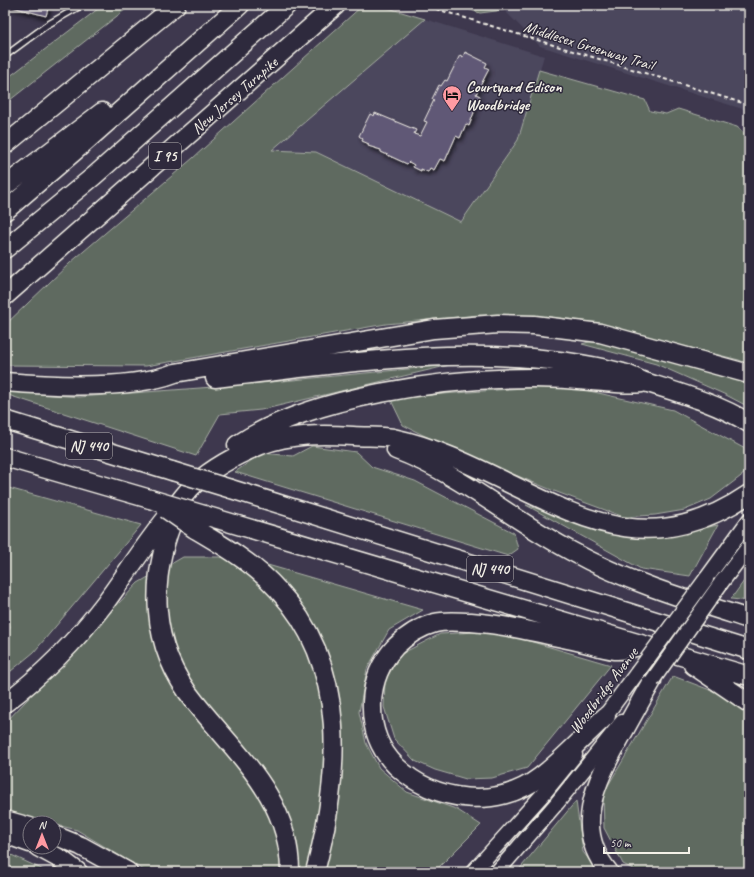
<svg xmlns="http://www.w3.org/2000/svg" width="754" height="877" font-family="Caveat,sans-serif">
<defs>
<filter id="shadow"><feDropShadow dx="2" dy="3.5" stdDeviation="2" flood-color="#0009"/></filter>
</defs>
<rect width="100%" height="100%" fill="#3e384e"/>
<filter id="ink" filterUnits="userSpaceOnUse"><feTurbulence type="fractalNoise" baseFrequency=".025" numOctaves="2"/><feDisplacementMap in="SourceGraphic" scale="8" xChannelSelector="R" yChannelSelector="G"/><feConvolveMatrix kernelMatrix="1 2 1 2 8 2 1 2 1" color-interpolation-filters="sRGB"/></filter>
<g filter="url(#ink)">
<!-- built -->
<path fill="#4b465d" d="M506,5H749V111L540,46L504,10Z
M425,19L544,56L518,140L461,222L316,152L272,150Z"/>
<!-- green -->
<path fill="#5e6b61" stroke="#a9aea4" d="M103,5H131L5,104V80Z
M363,5H378L425,19L272,150L316,152L461,222L518,140L539,70L645,100L650,111L666,114L678,109L737,127L749,137V365L739,360L582,321L479,315L386,324L146,366L5,365V325L70,263L193,158Z
M455,5H506L504,10L480,13Z
M602,338L749,379V407L726,395L656,364L582,344Z
M450,365L261,410L220,414L196,456L5,394V391L79,397L240,385Z
M563,385L673,410L749,451V470L711,499L685,510L655,515L624,517L554,491L443,445L403,425L390,398Z
M312,446L356,452L372,467L415,481L514,533L518,549L508,556L235,472L262,453L293,456Z
M5,487L141,525L34,652L5,676V637L10,627L5,597Z
M526,505L556,515L667,536L718,525L690,576L641,569Z
M183,557H240L423,610L389,630L367,669L359,712L366,743L379,768L407,792L456,809L481,825L434,872H147L77,830L5,812V723L138,583Z
M749,574V601L731,599Z
M495,631L611,665L527,768L492,778L466,779L435,770L415,761L394,739L384,707L385,680L401,654L440,634Z
M673,676L734,699L749,711V871L745,872H639L623,864L604,828L603,794Z
M576,801L583,852L599,872H517Z
M5,852L48,872H5Z"/>
<!-- building -->
<path fill="#615976" stroke="#f4f1e8" filter="url(#shadow)" d="M5,5H49L46,16Z
M465,52L487,63L485,67L489,69L476,94L480,96L469,126L466,124L460,138L456,136L445,161L440,159L434,170L430,168L428,172L421,169V171L413,167L414,165L409,162L407,164L381,152V150L368,146L369,144L362,141L363,139L359,136L370,114L374,116L375,113L416,130L414,134L420,136L427,122L424,121L434,100L432,99L439,85L441,86L445,80L447,81L460,55L463,57Z"/>
<g fill="none" stroke-linecap="round" stroke-linejoin="round">
<!-- service casing -->
<g stroke="#f4f1e8" stroke-width="8">
<path id="service" d="M5,56L47,25L82,5"/>
</g>
<!-- secondary casing -->
<g stroke="#f4f1e8" stroke-width="17">
<path id="secondary" d="M706,579L749,520
M721,583L749,546
M599,724L637,673
M473,872L545,792L575,755
M497,872L557,803L622,722"/>
</g>
<!-- motorway casing -->
<g stroke="#f4f1e8" stroke-width="21">
<path id="motorway" d="M5,145L176,5
M5,186L102,112
M5,211L75,151L240,5
M5,249L94,176L287,5
M5,296L336,5
M215,378C351,363 489,339 623,373C632,375 640,381 648,383C683,394 718,404 749,423
M5,382C53,386 130,390 175,373L434,329L498,324L534,325L600,333L749,374
M5,420L172,471
M237,445C309,396 446,378 533,378C552,378 572,379 591,381C609,382 623,385 642,383
M396,450C459,473 512,520 571,551C627,582 688,600 749,619
M5,457L150,499
M231,489L749,650
M177,511C148,576 149,646 195,702C237,755 290,798 290,872
M204,515L749,676
M195,529C224,546 255,564 278,590C350,667 340,777 315,872
M693,665L749,703
M5,703C43,675 76,641 105,603C128,572 148,539 173,510C180,501 187,490 196,483C214,467 239,454 261,445C291,434 321,434 353,436C366,437 380,436 393,438C412,442 433,449 452,457C559,501 634,572 749,494
M606,716C584,736 564,759 540,777C497,810 434,802 396,766C378,748 371,727 372,702C373,682 381,662 395,647C406,636 420,627 435,623C446,620 459,622 471,622C508,625 544,634 581,642C592,645 604,649 615,650C623,651 635,647 643,645
M5,820L30,827
M5,834L30,843
M54,835L81,846L128,872
M38,847L62,860L78,872
M609,872C572,829 596,782 619,740C630,720 641,700 652,681"/>
</g>
<!-- path -->
<path stroke="#f4f1e8" stroke-width="2" stroke-dasharray="4 3" stroke-linecap="butt" d="M423,5L749,105"/>
<!-- service -->
<use href="#service" stroke="#2f2a3d" stroke-width="5"/>
<!-- secondary -->
<use href="#secondary" stroke="#2f2a3d" stroke-width="14"/>
<!-- motorway -->
<use href="#motorway" stroke="#2f2a3d" stroke-width="18"/>
<!-- secondary-bridge casing -->
<g stroke="#f4f1e8" stroke-width="17" stroke-linecap="butt">
<path id="secondary-bridge" d="M637,673L706,579
M652,681L721,583"/>
</g>
<!-- motorway-bridge casing -->
<g stroke="#f4f1e8" stroke-width="21" stroke-linecap="butt">
<path id="motorway-bridge" d="M172,471L231,489
M150,499L204,515
M166,509L195,529"/>
</g>
<!-- secondary-bridge -->
<use href="#secondary-bridge" stroke="#2f2a3d" stroke-width="14"/>
<!-- motorway-bridge -->
<use href="#motorway-bridge" stroke="#2f2a3d" stroke-width="18"/>
</g>
</g>
<!-- icons -->
<defs>
<g id="hotel-pin" transform="scale(1)"><path d="M0 17L-7.5 6A9.5 9.5 0 1 1 7.5 6Z" fill="#ff9aa2" stroke="#2f2a3d"/><path d="M-6-4.5h1.5V1H6V5H4.5V3h-9V5H-6ZM-4 0a1.8 1.8 0 1 1 3.6 0ZM.5 0V-2.5h3Q6-2.5 6 0Z" fill="#111"/></g>
</defs>
<g fill-rule="evenodd">
<use href="#hotel-pin" x="452" y="95"/>
</g>
<g text-anchor="middle" stroke-width="3" stroke-linejoin="round" paint-order="stroke">
<!-- shield labels -->
<g fill="#2f2a3d" stroke="#b9b5b5" stroke-width="1">
<rect x="149" y="143" width="32" height="26" rx="3"/>
<rect x="66" y="433" width="46" height="26" rx="3"/>
<rect x="467" y="556" width="46" height="26" rx="3"/>
</g>
<g font-size="15" font-weight="bold" fill="#f4f1e8">
<text x="165" y="161">I 95</text>
<text x="89" y="451">NJ 440</text>
<text x="490" y="574">NJ 440</text>
</g>
<!-- street labels -->
<g font-size="16" fill="#f4f1e8" stroke="#2f2a3d">
<text transform="translate(589 45) rotate(17)" y="6">Middlesex Greenway Trail</text>
<text transform="translate(234 95) rotate(-41)" y="6">New Jersey Turnpike</text>
<text transform="translate(603 690) rotate(-53)" y="6">Woodbridge Avenue</text>
</g>
<!-- poi labels -->
<g font-size="16" font-weight="bold" fill="#f4f1e8" stroke="#2f2a3d" text-anchor="start">
<text x="466" y="92">Courtyard Edison<tspan x="466" dy="18">Woodbridge</tspan></text>
</g>
</g>
<!-- margin -->
<rect width="754" height="877" fill="none" stroke="#2f2a3d" stroke-width="20"/>
<rect x="10" y="10" width="734" height="857" fill="none" stroke="#f4f1e8" stroke-width="1.5" filter="url(#ink)"/>
<!-- north arrow -->
<g transform="translate(42 835)"><circle r="19" fill="#2f2a3d" stroke="#7e7a81"/>
<path d="M0-3L7 15L0 10L-7 15Z" fill="#ff9aa2"/>
<text y="-6" font-size="11" font-weight="bold" text-anchor="middle" fill="#f4f1e8">N</text>
</g>
<!-- scale -->
<path d="M604 847v6h85v-6" fill="none" stroke="#f4f1e8" stroke-width="2"/>
<text x="610" y="847" font-size="12" fill="#f4f1e8" stroke="#2f2a3d" stroke-width="3" paint-order="stroke">50 m</text>
</svg>
